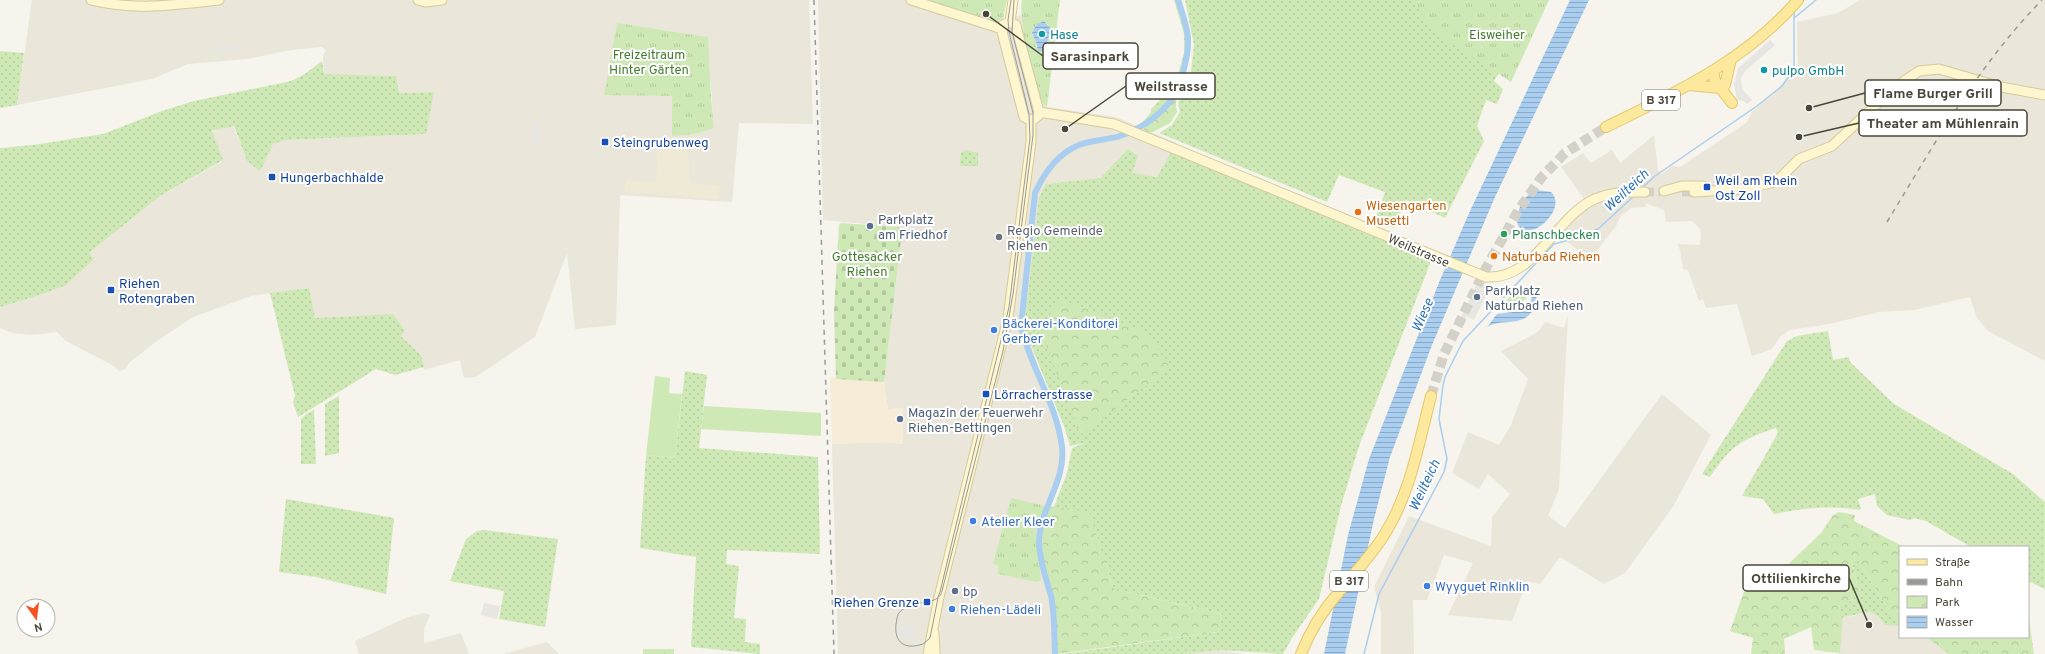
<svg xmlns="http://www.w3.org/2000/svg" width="2045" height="654" font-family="Overpass,sans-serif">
<defs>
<pattern id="grass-dots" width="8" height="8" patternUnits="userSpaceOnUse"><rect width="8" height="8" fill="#cee9b6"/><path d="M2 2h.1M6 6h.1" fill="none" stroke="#b2c99d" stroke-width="1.8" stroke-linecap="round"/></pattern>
<pattern id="forest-crowns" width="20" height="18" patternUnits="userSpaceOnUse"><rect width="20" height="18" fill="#cee9b6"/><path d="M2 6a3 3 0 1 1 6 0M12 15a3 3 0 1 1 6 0" fill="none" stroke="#b2c99d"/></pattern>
<pattern id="cemetery-stones" width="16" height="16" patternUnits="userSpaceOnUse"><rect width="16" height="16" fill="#cee9b6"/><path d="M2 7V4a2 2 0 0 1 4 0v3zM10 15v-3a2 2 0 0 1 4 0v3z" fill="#b2c99d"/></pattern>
<pattern id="park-tufts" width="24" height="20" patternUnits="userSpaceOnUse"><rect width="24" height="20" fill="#cee9b6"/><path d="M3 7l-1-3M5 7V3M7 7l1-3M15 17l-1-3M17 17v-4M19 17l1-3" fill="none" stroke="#b2c99d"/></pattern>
<pattern id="water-rules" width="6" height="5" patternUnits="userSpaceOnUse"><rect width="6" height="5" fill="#aacef0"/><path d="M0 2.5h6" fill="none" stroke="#8ca9c3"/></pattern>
</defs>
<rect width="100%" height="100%" fill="#f6f4ec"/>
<!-- residential -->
<path fill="#eae6da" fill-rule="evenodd" d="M32,0H809L813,124L739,123L732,202L620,195L616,325L575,329L567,253L535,337L476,377L465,378L463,375L460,360L424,370L421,355L401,336L393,314L315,318L308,288L251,296L193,317L154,343L129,363L125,369L119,371L112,365L66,341L57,332L31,335L13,333L0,328V307L37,296L94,259L89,253L160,196L223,161L212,132L233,126L247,161L273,144L285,140L425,134L434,92L399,93L395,76L324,74L323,55L326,51L322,47L291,50L247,59L188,64L152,79L17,105ZM658,29L707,37L714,128L672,135V96Z
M818,0H925L992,22L1022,15L1024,40L1029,59L1042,103L1047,107L1116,117L1177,143L1157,177L1132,173L1128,149L1100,178L1047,184L1024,325L1065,446L1042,530L1043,565L1054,598L1057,654H838L832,444L887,442L902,444V408L888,409L884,382L902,232L899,227L823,220Z
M1860,0H2045V361L1988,331L1977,318L1970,297L1914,310L1879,312L1829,324L1790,330L1780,337L1772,349L1752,356L1737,304L1706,308L1703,299L1699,301L1688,270L1683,269L1680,250L1677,244L1700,245L1701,230L1692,221L1666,222L1664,210L1645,203L1646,207L1631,208L1621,216L1616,226L1590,260L1558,234L1577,215L1589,206L1561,167L1583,153L1591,163L1612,150L1620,163L1654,135L1658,171L1661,174L1672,166L1680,167L1746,123L1753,111L1780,88L1798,69L1797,22L1838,13Z
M1568,316L1559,489L1548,516L1565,528L1662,394L1711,435L1674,505L1625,573L1604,584L1560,557L1540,584L1527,581L1512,621L1448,615L1473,563L1444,555L1427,600H1413L1414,654H1381V613L1374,587L1409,516L1491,546L1492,517L1510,494L1488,474L1479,489L1452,473L1468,432L1499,445L1511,425L1528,379L1501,351L1538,332L1545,322L1564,328Z
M1863,611L1872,612L1880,617L1885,625L1900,626V637H1926L1949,654H1839L1843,617L1854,616Z
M425,613L430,615L424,629V643L461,633L469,654H359L355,641L408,617Z
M547,642L559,654H503Z
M1220,650L1244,654H1186Z"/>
<!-- commercial -->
<path fill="#f6ecd8" d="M830,377L884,382L888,409L903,408V444L887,442L832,444Z"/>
<!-- education -->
<path fill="#eeead6" d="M658,144L688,146L690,183L720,186L719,199L625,192L626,180L656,182Z"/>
<!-- grass -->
<path fill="url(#grass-dots)" d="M1185,0H1542L1494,81L1503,89L1497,104L1486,100L1477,126L1484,141L1445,218L1406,200L1394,228L1374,222L1385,192L1339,175L1327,202L1159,133L1172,125L1180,112L1178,103L1191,71L1194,45Z
M0,51L24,53L17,105L0,108Z
M322,61L324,74L396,76L399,93L434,92L426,134L285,140L273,144L260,171L247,161L234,126L212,131L223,160L160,196L89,253L94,259L66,285L37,296L0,307V148L33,145L103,134L162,111L194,101L291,81L305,74Z
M1128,149L1138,156L1132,173L1157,177L1173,149L1433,256L1359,446L1341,506L1319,599L1292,638L1283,654L1220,650L1186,654H1064L1218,632L1222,614L1114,589L1089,513L1054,507L1067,473L1072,448L1085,443L1070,446L1064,426L1024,328L1039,198L1046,184L1100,178Z
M968,150L978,153V166H960L961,152Z
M309,288L315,318L393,314L405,331L401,336L421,355L424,367L395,375L376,369L298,417L293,402L295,396L270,293Z
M1828,331L1833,360L1849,357L1850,362L1894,404L2013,474L2045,502V589L2028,581V547H1971L1926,521L1914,518L1910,520L1887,515L1877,506L1875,494L1858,499L1861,508L1860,510C1827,505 1806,508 1774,514L1763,499L1742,496L1778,433L1776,428C1740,440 1731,446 1710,477L1702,474L1787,341L1797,336Z
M685,371L707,375L699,448L818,457L820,554L727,550L726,564L739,566L734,618L746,619L745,642L760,644V654L691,647L696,557L640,548L646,455L675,458Z
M339,396V453L325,456V404Z
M314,410L316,464H301V419L306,414Z
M286,499L394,518L386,594L316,577L279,572Z
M484,530L558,539L545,627L499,619L504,591L450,581L466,539L477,531Z
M1856,557L1886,606L1900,622V626L1885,625C1870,603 1864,615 1843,617L1838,609L1841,603L1847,604L1861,592V588L1857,584L1852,562Z"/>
<!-- forest -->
<path fill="url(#forest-crowns)" d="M1174,0H1181C1184,17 1191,35 1189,52C1187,72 1172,92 1177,112L1170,123L1147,135L1141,124L1151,112V109L1167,93L1171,83L1176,81L1184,53V34Z
M1061,299L1148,333L1170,368L1080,435L1040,328Z
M1050,506L1089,512L1114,589L1222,614L1218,632L1057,654L1054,598L1043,565L1042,530Z
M1839,512L1855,515L1854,521L1904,547H1900V622L1886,606L1856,557L1852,562L1857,584L1861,588V592L1847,604L1841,603L1838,608L1843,617L1840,653L1814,650L1811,627L1784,639L1785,654H1751L1753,638L1730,631L1753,566L1777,575L1821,533L1833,515Z
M2028,612L2034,654H1949L1926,637H2028Z"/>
<!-- cemetery -->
<path fill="url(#cemetery-stones)" d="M841,223L899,227L902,232L884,382L836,379L834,310L839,225Z"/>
<!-- park -->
<path fill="url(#park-tufts)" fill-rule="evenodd" d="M925,0H1007L1003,19L992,22Z
M1022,0H1060L1047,107C1045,105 1042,103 1041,100C1032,84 1018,18 1022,0ZM1047,23L1051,35L1048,39L1047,48L1036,47V42L1032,33L1036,25Z
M1412,0H1549L1511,82L1436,34Z
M617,23L708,37L711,97L714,128L694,134L672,136V96L604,95Z
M1011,498L1046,506L1036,532L1041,580L1037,582L998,574V565L993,564Z
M643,649H674V654H676H643Z"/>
<!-- pitch -->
<path fill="#cee9b6" d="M1519,287L1528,296L1514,311L1505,302Z
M655,376L670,378L669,393L682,394L675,458L646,455Z
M704,406L821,413V436L701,429Z"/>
<!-- parking -->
<path fill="#e8e6e3" d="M1770,40L1775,45L1745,71L1741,78L1742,89L1752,100L1747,104L1744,101L1737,100L1734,84L1738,68Z
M241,46V50L214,52L213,47Z
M534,123L542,124L539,144L531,143Z
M1478,281L1491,285L1474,320L1466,316L1462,326L1458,324Z
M484,603L500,606L497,619L481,615Z
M900,625L915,626V639L904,638V636H900Z"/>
<!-- water -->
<path fill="url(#water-rules)" d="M1570,0H1589L1495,197L1432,345L1390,457L1374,519L1345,654H1324L1348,535L1369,459L1440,280L1470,211Z
M1044,21L1052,30L1048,39L1046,51H1038L1036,42L1032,33L1036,25Z
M1537,190L1551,192C1569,209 1528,245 1518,225C1516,220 1517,215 1519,210C1522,200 1528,193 1537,190Z
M1535,287C1539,299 1535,316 1520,320C1507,324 1501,320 1487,327L1497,314L1521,311L1530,303Z"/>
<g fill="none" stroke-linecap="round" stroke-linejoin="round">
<!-- stream -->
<path stroke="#aacef0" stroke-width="1.5" d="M1794,18L1816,0
M1642,188L1655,176L1757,106L1782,86L1794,69V11
M1364,654L1379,594L1444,472L1447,459L1439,419L1443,385L1445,377L1463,341L1554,244L1577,238L1598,229L1634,196"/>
<!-- canal -->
<path stroke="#aacef0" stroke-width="6" d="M1055,654C1054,636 1055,614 1051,596C1046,578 1040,563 1039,543C1039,509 1066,482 1062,447C1057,404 1030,367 1021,326L1035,193C1044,173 1057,154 1079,145C1092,140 1107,140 1120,136C1138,130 1156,118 1168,104C1180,91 1189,56 1188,38C1187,26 1182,12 1178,0"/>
<!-- secondary-tunnel -->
<path stroke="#d4d1c8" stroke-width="9" stroke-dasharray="9 4.5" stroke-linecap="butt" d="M1645,192H1660
M1682,192H1694"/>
<!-- primary-tunnel -->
<path stroke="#d4d1c8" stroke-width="10" stroke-dasharray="10 5" stroke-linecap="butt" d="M1431,396L1444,354L1486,268L1518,211L1541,178L1565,153L1606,127"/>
<!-- secondary casing -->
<g stroke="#d5ca9c" stroke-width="11">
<path id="secondary" d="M91,0C133,11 177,5 219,0
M418,0L425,2L442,0
M911,0L1002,29
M1010,22L1016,25L1017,30L1038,108L1039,115L1033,120L1028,119L1024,117L1002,32L1003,25Z
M1010,22L1013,0
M1039,112L1114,124L1486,277C1533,280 1553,223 1589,202C1606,192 1626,192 1645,192
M1664,191L1682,186H1703
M1694,192L1744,189L1771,183L1781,177L1799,159L1832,146L1894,88L1919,71L1939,69L2001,87L2045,95
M934,633L935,654
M928,654L939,597L1008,318L1031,142V120"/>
</g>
<!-- primary casing -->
<g stroke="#e3c96d" stroke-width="12">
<path id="primary" d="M1713,71L1715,81L1732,103
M1690,85L1719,88
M1725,85L1731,59
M1606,127C1675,93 1747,60 1798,0
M1301,654C1310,631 1323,610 1339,592C1355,572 1373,554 1386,532C1411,491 1419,442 1431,396"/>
</g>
<!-- secondary -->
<use href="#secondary" stroke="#fef6ce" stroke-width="9"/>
<!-- primary -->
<use href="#primary" stroke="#fde99e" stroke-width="10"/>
<!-- tram -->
<path stroke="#9a9a9a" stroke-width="1" d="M1011,0L1008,20L1009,32L1029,114L1030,138L1009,307L951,546L940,592L938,597V598L930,638L923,644C905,650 894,643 896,624C897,619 897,613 902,610C909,603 925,603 934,600C939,598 941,595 942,591L1003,351L1013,294L1033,135V113L1012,32L1014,0"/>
<!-- rail -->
<path stroke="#9a9a9a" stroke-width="1.5" stroke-dasharray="5 5" stroke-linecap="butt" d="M814,0L834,654
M1887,222C1934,145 1978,65 2042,0"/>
</g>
<!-- markers -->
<g fill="#0f9aa8" stroke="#fff" stroke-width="1.5">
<circle cx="1042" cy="34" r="4"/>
<circle cx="1764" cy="70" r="4"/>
</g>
<g fill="#1a4fb4" stroke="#fff" stroke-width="1.5">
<rect x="601" y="138" width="8" height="8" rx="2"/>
<rect x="268" y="173" width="8" height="8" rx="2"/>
<rect x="1703" y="183" width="8" height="8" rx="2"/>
<rect x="107" y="286" width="8" height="8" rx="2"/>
<rect x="982" y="390" width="8" height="8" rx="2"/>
<rect x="923" y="598" width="8" height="8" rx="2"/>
</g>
<g fill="#e8710a" stroke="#fff" stroke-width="1.5">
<circle cx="1358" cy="212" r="4"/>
<circle cx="1494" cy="256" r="4"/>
</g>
<g fill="#5c6f8a" stroke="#fff" stroke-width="1.5">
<circle cx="870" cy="226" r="4"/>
<circle cx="1477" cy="297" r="4"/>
<circle cx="900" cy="419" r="4"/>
<circle cx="955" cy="591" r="4"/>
</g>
<circle fill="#2e9e5b" stroke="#fff" stroke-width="1.5" cx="1504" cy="234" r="4"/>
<circle fill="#6b7280" stroke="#fff" stroke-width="1.5" cx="999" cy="237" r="4"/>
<g fill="#3f7fe0" stroke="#fff" stroke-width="1.5">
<circle cx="994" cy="330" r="4"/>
<circle cx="973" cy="521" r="4"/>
<circle cx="1427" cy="586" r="4"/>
<circle cx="952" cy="609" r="4"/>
</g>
<g text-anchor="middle" stroke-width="4" stroke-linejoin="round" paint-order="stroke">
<!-- shield labels -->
<g fill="#fff" stroke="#807d74" stroke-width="1">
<rect x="1642" y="90" width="38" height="20" rx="3"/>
<rect x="1330" y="571" width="38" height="20" rx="3"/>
</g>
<g font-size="12" font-weight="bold" fill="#4a4539">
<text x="1661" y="104">B 317</text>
<text x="1349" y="585">B 317</text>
</g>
<!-- culture labels -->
<g font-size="13" fill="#0d838f" stroke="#fff" text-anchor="start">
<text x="1050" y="39">Hase</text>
<text x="1772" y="75">pulpo GmbH</text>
</g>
<!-- park labels -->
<g font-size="13" fill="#447d2c" stroke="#fff">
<text x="1497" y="39">Eisweiher</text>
<text x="649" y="59">Freizeitraum<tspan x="649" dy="15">Hinter Gärten</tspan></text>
<text x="867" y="261">Gottesacker<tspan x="867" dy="15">Riehen</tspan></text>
</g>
<!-- transit labels -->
<g font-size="13" fill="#164399" stroke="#fff" text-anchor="start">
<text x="613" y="147">Steingrubenweg</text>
<text x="280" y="182">Hungerbachhalde</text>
<text x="1715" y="185">Weil am Rhein<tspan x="1715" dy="15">Ost Zoll</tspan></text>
<text x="119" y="288">Riehen<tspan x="119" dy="15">Rotengraben</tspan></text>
<text x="994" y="399">Lörracherstrasse</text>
<text x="919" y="607" text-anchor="end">Riehen Grenze</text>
</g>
<!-- food labels -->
<g font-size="13" fill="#c56008" stroke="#fff" text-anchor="start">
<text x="1366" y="210">Wiesengarten<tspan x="1366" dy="15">Musetti</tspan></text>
<text x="1502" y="261">Naturbad Riehen</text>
</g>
<!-- service labels -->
<g font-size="13" fill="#4e5e75" stroke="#fff" text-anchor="start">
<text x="878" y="224">Parkplatz<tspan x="878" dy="15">am Friedhof</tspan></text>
<text x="1485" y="295">Parkplatz<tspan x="1485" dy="15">Naturbad Riehen</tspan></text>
<text x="908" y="417">Magazin der Feuerwehr<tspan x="908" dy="15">Riehen-Bettingen</tspan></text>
<text x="963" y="596">bp</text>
</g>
<!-- worship labels -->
<g font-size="13" fill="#5b616d" stroke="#fff" text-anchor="start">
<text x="1007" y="235">Regio Gemeinde<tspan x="1007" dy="15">Riehen</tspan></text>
</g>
<!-- leisure labels -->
<g font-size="13" fill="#27864d" stroke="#fff" text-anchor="start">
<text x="1512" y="239">Planschbecken</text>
</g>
<!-- street labels -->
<g font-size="13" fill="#4a4539" stroke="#fff">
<text transform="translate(1419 250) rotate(23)" y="5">Weilstrasse</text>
</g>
<!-- shop labels -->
<g font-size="13" fill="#366cbe" stroke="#fff" text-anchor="start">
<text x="1002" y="328">Bäckerei-Konditorei<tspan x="1002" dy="15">Gerber</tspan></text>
<text x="981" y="526">Atelier Kleer</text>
<text x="1435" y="591">Wyyguet Rinklin</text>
<text x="960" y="614">Riehen-Lädeli</text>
</g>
<!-- water labels -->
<g font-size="14" font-style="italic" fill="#3274b7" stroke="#fff">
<text transform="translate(1626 190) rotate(-43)" y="5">Weilteich</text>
<text transform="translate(1422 315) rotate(-67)" y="5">Wiese</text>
<text transform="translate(1424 485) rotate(-65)" y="5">Weilteich</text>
</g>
</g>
<!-- callouts -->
<path fill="none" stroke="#4a4539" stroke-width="1.5" d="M986 14L1043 56M1065 129L1126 86M1809 108L1865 93M1799 137L1859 123M1869 625L1849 578"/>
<g fill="#4a4539" stroke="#fff" stroke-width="1.5">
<circle cx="986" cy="14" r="4"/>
<circle cx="1065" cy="129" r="4"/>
<circle cx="1809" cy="108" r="4"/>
<circle cx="1799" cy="137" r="4"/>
<circle cx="1869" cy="625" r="4"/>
</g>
<g fill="#fff" stroke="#4a4539" stroke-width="1.5">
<rect x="1043" y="43" width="95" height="26" rx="4"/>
<rect x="1126" y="73" width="89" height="26" rx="4"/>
<rect x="1865" y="80" width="136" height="26" rx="4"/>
<rect x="1859" y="110" width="168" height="26" rx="4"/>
<rect x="1743" y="565" width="106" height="26" rx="4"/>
</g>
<g font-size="14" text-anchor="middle" font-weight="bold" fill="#4a4539">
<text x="1090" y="61">Sarasinpark</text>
<text x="1171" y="91">Weilstrasse</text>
<text x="1933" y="98">Flame Burger Grill</text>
<text x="1943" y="128">Theater am Mühlenrain</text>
<text x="1796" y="583">Ottilienkirche</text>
</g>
<!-- legend -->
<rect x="1899" y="546" width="130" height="92" fill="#ffffff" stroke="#b7b5b0"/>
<rect x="1907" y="559" width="20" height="6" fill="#fde99e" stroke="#b7b5b0"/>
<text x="1935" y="566" font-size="12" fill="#4a4539">Straße</text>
<rect x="1907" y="579" width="20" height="6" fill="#9a9a9a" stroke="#b7b5b0"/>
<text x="1935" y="586" font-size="12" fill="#4a4539">Bahn</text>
<rect x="1907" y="596" width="20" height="12" fill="url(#park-tufts)" stroke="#b7b5b0"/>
<text x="1935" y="606" font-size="12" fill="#4a4539">Park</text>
<rect x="1907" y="616" width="20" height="12" fill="url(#water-rules)" stroke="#b7b5b0"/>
<text x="1935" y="626" font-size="12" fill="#4a4539">Wasser</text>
<!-- north arrow -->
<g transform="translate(36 618) rotate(166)"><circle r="19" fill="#ffffff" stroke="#b7b5b0"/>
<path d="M0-3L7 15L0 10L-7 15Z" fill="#f75322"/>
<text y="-6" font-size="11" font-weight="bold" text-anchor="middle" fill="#4a4539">N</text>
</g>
</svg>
